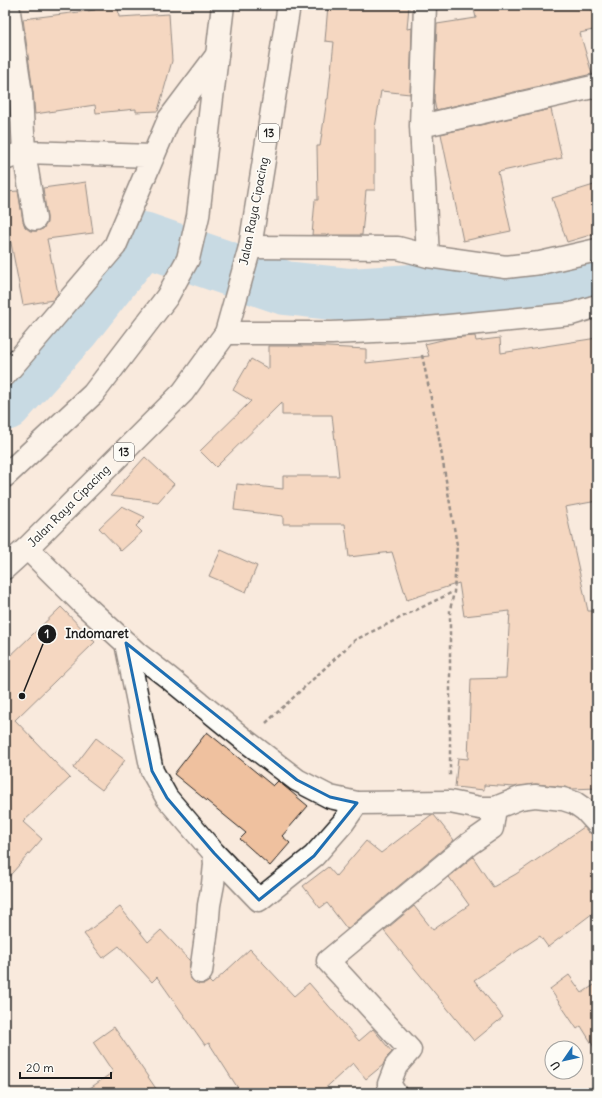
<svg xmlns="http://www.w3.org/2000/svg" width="602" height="1098" font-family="Delius,sans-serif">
<rect width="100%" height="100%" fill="#f9eadd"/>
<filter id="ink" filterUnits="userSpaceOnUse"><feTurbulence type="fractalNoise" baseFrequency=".025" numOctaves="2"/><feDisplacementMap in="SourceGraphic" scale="8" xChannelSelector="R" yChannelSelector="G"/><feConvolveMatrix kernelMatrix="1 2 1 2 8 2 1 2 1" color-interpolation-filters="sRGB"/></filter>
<g filter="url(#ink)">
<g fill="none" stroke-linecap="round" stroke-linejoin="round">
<!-- river -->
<path stroke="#8cc8ec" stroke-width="54" d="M5,404L73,328L143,239L285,288L350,295L570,281L597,273"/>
</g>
<!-- building -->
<path fill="#efc19f" stroke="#1c1c1c" d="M95,5H118L119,17L169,14L172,61L158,111L136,112V109L96,113L95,105L35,114L33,92L23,19L95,10Z
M328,5H394L409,6L407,29L412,28L410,94L381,91L375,128V190H366L362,235H312L315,200H318L317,146H320L327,99H328L334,42L325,41Z
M473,5H597V29L580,33L592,74L436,110L434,100L437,24L476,18Z
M5,73L9,95L10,118L5,119Z
M551,109L562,158L498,172L511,231L463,241L441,134Z
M86,182L93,233L47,239L58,293L53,300L23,305L10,238L5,239V192L18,191L23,221L25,227L30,231H37L43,229L47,223V217L43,188Z
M597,184V233L567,242L552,198Z
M475,336L476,341L500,338L501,353L597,338V501L565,507L588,611H597V788L572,789L564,787L536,784L515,787L484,785V790L455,787L458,758L468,759L471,679L506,678L510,611L464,616L459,583L407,600L392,552L349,557L345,524H283V516L234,510L237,484L283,489V476H339L332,415H282V402L216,467L200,451L251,401L233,390L251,359L269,369V346H310L366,349V363L429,356L425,344L450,338Z
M145,457L174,484L158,502L110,496Z
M122,506L145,517L136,526L142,532L121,551L99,528Z
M221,550L257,566L246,592L209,576Z
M61,607L95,642L15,720L70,778L23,822L42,839L5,881V661Z
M207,732L273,786L278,781L308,806L282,836L290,843L270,866L240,839L246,833L174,774Z
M96,738L125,760L102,790L73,768Z
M431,815H434L454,840L347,929L327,903L320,908L303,886L328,867L336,876L366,841L381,853Z
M584,827L588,832L595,835L597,838V910L548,947L540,936L474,980L503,1017L474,1041L384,931L414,906L433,930L469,905L449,877L473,857L493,887L516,874Z
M120,907L148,942L161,930L190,961L189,976L194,982L200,984H205L209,981L212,984L250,949L294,996L309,983L359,1041L373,1029L392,1052L386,1058L383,1065L366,1079L353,1063L320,1093H241L209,1043L205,1045L157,977L152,982L119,946L103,958L84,934Z
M569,975L582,993L597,983V1052L581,1026L577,1029L550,989Z
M114,1027L159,1093H83L113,1072L93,1042Z"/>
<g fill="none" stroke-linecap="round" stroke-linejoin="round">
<!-- minor casing -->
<g stroke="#1c1c1c" stroke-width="25">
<path id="minor" d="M8,5L21,94L24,152L35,219
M425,5L421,126L428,256
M421,126L597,86
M5,159L24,152L153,156
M250,247L398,248L428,256L506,267L540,263L597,250
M226,333H332L417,329L571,314L597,306
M5,375L115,246L169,119L217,55
M27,548L81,602L139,655L169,678L246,741L297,780L330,797L357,803L450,802L480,808H495L520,798L535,796L563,799L575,803L585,810L597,823
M126,643L152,771L167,798L214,853L259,900L314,856L343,823L357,803
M201,972L207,929L209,905L213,884L215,864L214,853
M395,1093L389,1084L396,1066L410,1050L328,961L469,844L492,828L495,808"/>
</g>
<!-- highway casing -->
<g stroke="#1c1c1c" stroke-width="25">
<path id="highway" d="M5,476L93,394L167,297L188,259L198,216L223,5
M5,568L27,548L183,392L226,333L250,247L289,5"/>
</g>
<!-- path -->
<path stroke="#1c1c1c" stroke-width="2.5" stroke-dasharray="4 3" stroke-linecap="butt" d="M422,355L437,427L457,545L454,592L450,610V776
M266,723L355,640L453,592"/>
<!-- minor -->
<use href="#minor" stroke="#fdfcf7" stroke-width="22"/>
<!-- highway -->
<use href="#highway" stroke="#fdfcf7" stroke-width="22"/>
</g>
</g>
<!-- marked area -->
<path d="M0 0H602V1098H0ZM126,643L297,780L330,797L357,803L314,856L259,900L214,853L167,798L152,771Z" fill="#f9eadd" fill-opacity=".55" fill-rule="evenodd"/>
<path fill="none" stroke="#1f6fb2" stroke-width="3" stroke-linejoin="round" d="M126,643L297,780L330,797L357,803L314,856L259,900L214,853L167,798L152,771Z"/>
<g text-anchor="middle" stroke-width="3.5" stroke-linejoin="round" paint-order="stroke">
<!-- shield labels -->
<g fill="#fdfcf7" stroke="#605f5e" stroke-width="1">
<rect x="259" y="124" width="20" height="18" rx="3"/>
<rect x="114" y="443" width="20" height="18" rx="3"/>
</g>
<g font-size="11" font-weight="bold" fill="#1c1c1c">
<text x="269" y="137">13</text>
<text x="124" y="456">13</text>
</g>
<!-- street labels -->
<g font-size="12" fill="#1c1c1c" stroke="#fdfcf7">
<text transform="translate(254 211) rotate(-79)" y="4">Jalan Raya Cipacing</text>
<text transform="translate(69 506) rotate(-45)" y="4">Jalan Raya Cipacing</text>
</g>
</g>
<!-- callouts -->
<path fill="none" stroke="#1c1c1c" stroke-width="1.5" d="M22 696L47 634"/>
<g fill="#1c1c1c" stroke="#fdfcf7" stroke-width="1.5">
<circle cx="22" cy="696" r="4"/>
<circle cx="47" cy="634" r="10"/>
</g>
<g font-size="12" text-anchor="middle" font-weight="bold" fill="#fff">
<text x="47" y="638">1</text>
</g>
<g font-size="13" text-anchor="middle" font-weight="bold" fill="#1c1c1c" stroke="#fdfcf7" stroke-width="3.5" stroke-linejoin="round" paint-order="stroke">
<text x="97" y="638">Indomaret</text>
</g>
<!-- margin -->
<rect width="602" height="1098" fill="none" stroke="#fdfcf7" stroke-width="20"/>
<rect x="10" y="10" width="582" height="1078" fill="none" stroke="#1c1c1c" stroke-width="1.5" filter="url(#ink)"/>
<!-- north arrow -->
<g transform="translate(564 1060) rotate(236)"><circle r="19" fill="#fdfcf7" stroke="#a3a29f"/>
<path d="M0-3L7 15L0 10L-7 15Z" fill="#1f6fb2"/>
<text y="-6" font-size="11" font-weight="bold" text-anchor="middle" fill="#1c1c1c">U</text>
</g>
<!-- scale -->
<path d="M20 1072v6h91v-6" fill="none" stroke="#1c1c1c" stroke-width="2"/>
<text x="26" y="1072" font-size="12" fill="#1c1c1c" stroke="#fdfcf7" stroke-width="3" paint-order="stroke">20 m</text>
</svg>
